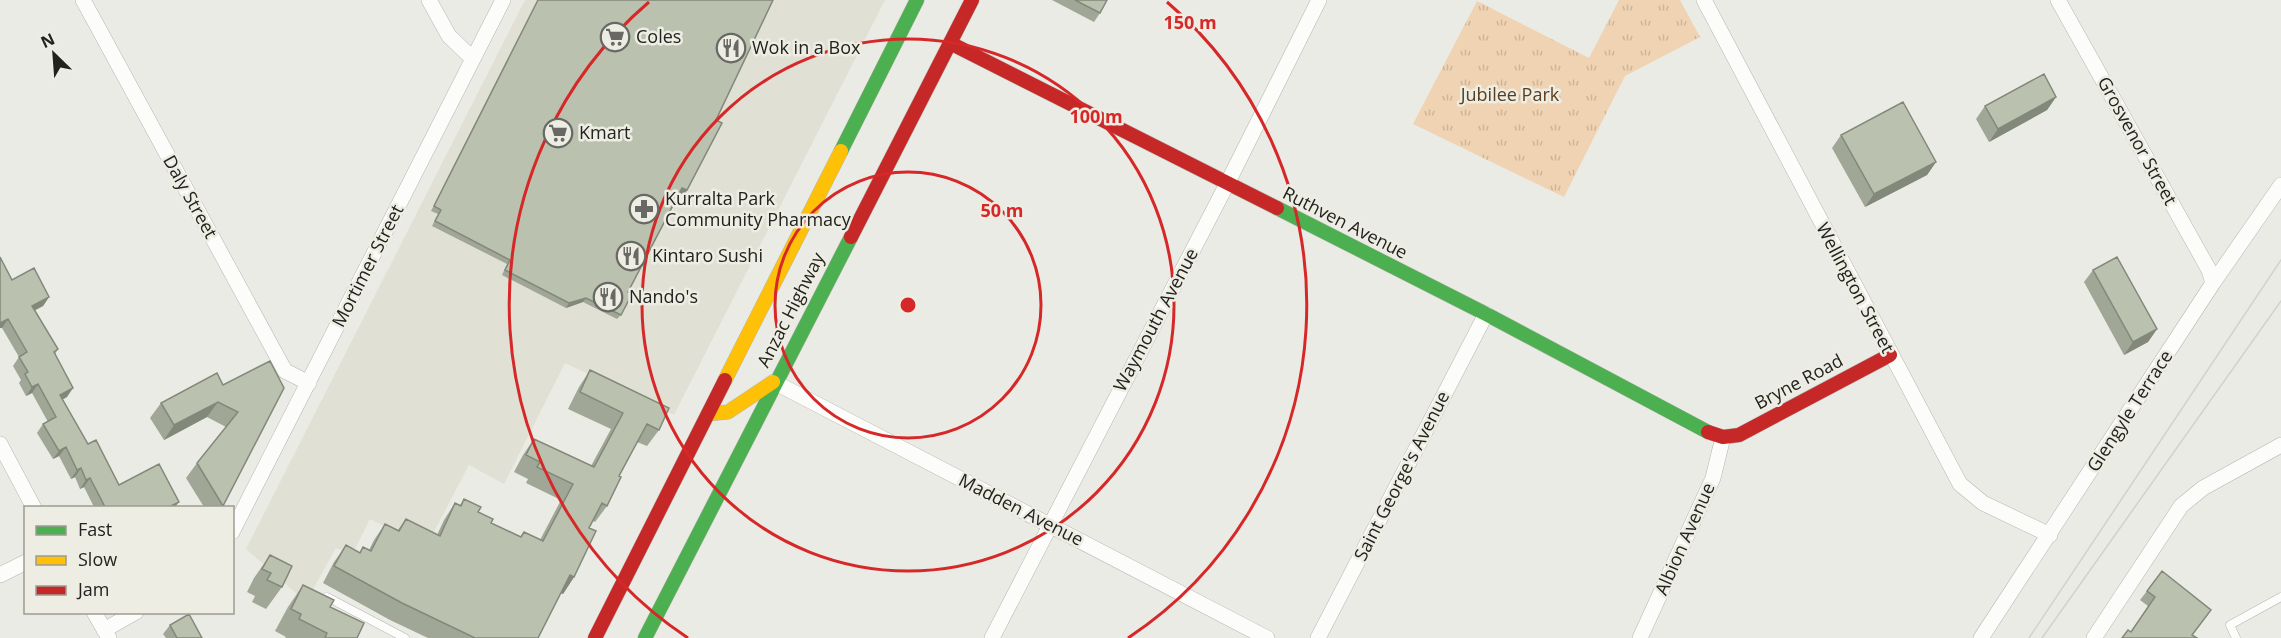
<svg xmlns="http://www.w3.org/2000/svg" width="2281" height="638" font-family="'Open Sans',sans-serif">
<defs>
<pattern id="park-tufts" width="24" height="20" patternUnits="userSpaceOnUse" patternTransform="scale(1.5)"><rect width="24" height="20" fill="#efd3b3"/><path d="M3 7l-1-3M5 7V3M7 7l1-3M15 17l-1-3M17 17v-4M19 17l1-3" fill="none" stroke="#cdb59a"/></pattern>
</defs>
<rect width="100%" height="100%" fill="#ebebe5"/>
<!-- built -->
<path fill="#e0e0d4" d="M525,0H885L674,415L565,363L504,484L469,465L426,547L370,519L352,555L336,548L306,602L246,549Z"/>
<!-- park -->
<path fill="url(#park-tufts)" d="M1619,0H1680L1700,37L1625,76L1564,197L1413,124L1477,1L1589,58Z"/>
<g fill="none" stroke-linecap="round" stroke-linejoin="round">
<!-- lane casing -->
<g stroke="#b6b7b2" stroke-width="9">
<path id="lane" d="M327,597L405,638
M2236,638L2230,625L2281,597"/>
</g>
<!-- street casing -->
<g stroke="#b6b7b2" stroke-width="16">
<path id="street" d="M83,0L285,371L309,383
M429,0L449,36L473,59
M1704,0L1960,484L1983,503L2050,535
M2058,0L2209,270L2213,283
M774,382L1267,638
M0,444L34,508
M232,532L503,0
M0,575L26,562
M94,612L109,638
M104,630L136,612
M992,638L1227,184L1319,0
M1318,638L1486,314
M1640,638L1713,478L1723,437
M1981,638L2213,283L2281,185
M2094,638L2181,506L2203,488L2281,445"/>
</g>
<!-- fast casing -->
<g stroke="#b6b7b2" stroke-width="15">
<path id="fast" d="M841,151L917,0
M1277,208L1486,314L1708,432
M645,638L851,237"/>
</g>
<!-- slow casing -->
<g stroke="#b6b7b2" stroke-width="15">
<path id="slow" d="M725,380L841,151
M708,414L728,412L773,382"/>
</g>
<!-- jam casing -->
<g stroke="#b6b7b2" stroke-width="15">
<path id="jam" d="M950,43L1277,208
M851,237L972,0
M1708,432L1723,437L1739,435L1890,355
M595,638L725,380"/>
</g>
<!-- lane -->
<use href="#lane" stroke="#fcfcfb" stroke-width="8"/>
<!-- street -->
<use href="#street" stroke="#fcfcfb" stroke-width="15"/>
<!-- fast -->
<use href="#fast" stroke="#4caf50" stroke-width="14"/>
<!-- slow -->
<use href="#slow" stroke="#ffc107" stroke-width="14"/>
<!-- jam -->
<use href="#jam" stroke="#c62828" stroke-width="14"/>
<!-- tram -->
<path stroke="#d0d0ce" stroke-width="1.5" d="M2029,638L2281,260
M2042,638L2281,301"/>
</g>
<!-- wall -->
<path fill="#a0a796" d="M538,0H773L716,120L687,190L684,195L680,193L628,292L621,315L617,319L583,302L566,308L502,275L507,264L432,226L438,214L431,211Z
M1052,0H1107L1100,13L1094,22Z
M2056,97L2047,110L1989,142L1976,119L1985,106Z
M1841,135L1936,162L1927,175L1865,207L1832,148Z
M2093,270L2157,329L2148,342L2124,355L2084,282Z
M12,280L49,297L43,306L35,310L58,349L55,354L67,397L62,400L88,444L119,485L175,507H94L84,487L80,489L75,477L71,479L59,456L53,459L37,433L43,424L48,422L32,393L26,396L19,383L21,380L13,366L19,357L2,328Z
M590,370L659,430L647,446L637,442L619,476L607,506L595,522L593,521L589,528L574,577L563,594L561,593L538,638H428L390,620L323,583L334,562L346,545L359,553L363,547L369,550L374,540L385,524L398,530L406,519L437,535L444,520L455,503L460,505L464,499L491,523L520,537L524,532L540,540L561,500L526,483L528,479L514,472L523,455L534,439L591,466L611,429L568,409L579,387Z
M223,385L284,388L222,507H204L186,478L197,463L226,427L207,417L164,440L150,418L161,403Z
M270,555L282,587L266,609L252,602L255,596L247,592L254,578Z
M303,585L330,607L357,638H285L286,637L275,631L288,607Z
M2147,591L2211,610L2192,635L2131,632L2148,606L2140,600Z
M170,625L202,638H166L163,634Z"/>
<!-- shaded-wall -->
<path fill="#82887a" d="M2056,97L2047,110L1989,142L1998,129Z
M1936,162L1927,175L1865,207L1874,194Z
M682,188L687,190L684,195L679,193Z
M49,297L43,306L26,315L32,306Z
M586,298L583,302L566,308L569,303Z
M8,319L2,328H0V323Z
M2157,329L2148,342L2124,355L2133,342Z
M38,384L32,393L26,396L32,387Z
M73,388L67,397L53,404L60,395Z
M218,402L207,417L164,440L174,425Z
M66,447L59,456L53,459L59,451Z
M81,468L75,477L71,479L77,470Z
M90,478L84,487L80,489L86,480Z
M179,502L175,507H169Z
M570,575L574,577L563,594L558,592Z"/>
<!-- building -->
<path fill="#bac2af" stroke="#82887a" stroke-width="1.5" d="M538,0H773L716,120L722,123L687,190L682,188L628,292L632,294L621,315L586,298L569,303L505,270L510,260L435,221L441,210L434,206Z
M1075,0H1107L1100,13Z
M2044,74L2056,97L1998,129L1985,106Z
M1903,102L1936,162L1874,194L1841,135Z
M0,257L12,280L34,268L49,297L32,306L58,349L54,352L73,388L60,395L88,444L96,440L119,485L159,464L179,502L169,507H104H105L90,478L86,480L81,468L77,470L66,447L59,451L43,424L56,417L38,384L32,387L25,374L28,372L19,357L27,352L8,319L0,323Z
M2117,257L2157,329L2133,342L2093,270Z
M270,361L284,388L223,506L197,463L238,412L218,402L174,425L161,403L217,373L223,385Z
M590,370L669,408L659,430L647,424L619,476L621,477L607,506L602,503L589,528L596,531L574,577L570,575L538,638H475L402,603L334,566L346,545L360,553L363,547L371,551L385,524L399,531L406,519L440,536L455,503L461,506L464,499L481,507L478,512L493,519L491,523L521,537L524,532L543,541L573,484L537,467L540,462L526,455L534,439L594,467L623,413L580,392Z
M270,555L292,566L282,587L267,580L271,573L262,569Z
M2162,571L2211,610L2192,635L2197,638H2122L2128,630L2131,632L2155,597L2147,591Z
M303,585L334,600L330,607L364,623L357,638H325L327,633L299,619L301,614L291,609Z
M189,614L202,638H176H177L170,625Z"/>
<!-- distance rings -->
<g fill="none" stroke="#d62828" stroke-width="3">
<circle cx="908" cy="305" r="133"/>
<circle cx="908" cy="305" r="266"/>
<path d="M688 638A399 399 0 0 1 649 2M1167 2A399 399 0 0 1 1128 638"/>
</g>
<!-- icons -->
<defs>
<g id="supermarket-ring" transform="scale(1.5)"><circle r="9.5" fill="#edede3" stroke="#686864" stroke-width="1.5"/><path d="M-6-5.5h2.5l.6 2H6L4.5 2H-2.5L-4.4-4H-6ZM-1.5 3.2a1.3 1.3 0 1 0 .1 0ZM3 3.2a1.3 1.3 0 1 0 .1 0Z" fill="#686864"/></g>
<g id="restaurant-ring" transform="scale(1.5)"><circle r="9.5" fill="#edede3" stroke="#686864" stroke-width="1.5"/><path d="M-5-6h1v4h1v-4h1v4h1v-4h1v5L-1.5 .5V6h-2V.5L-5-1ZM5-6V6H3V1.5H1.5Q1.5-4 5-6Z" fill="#686864"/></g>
<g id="pharmacy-ring" transform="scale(1.5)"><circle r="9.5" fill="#edede3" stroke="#686864" stroke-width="1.5"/><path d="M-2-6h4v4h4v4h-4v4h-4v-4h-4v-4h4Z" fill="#686864"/></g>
</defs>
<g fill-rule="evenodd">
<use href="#supermarket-ring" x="615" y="37"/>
<use href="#restaurant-ring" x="731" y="48"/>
<use href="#supermarket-ring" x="558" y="133"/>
<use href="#pharmacy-ring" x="644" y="209"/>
<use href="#restaurant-ring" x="631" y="256"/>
<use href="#restaurant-ring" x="608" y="297"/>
</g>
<g text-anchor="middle" stroke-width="5" stroke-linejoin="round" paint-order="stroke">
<!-- poi labels -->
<g font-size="18" fill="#22221e" stroke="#edede3" text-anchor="start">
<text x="636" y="43">Coles</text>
<text x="752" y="54">Wok in a Box</text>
<text x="579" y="139">Kmart</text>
<text x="665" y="205">Kurralta Park<tspan x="665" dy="21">Community Pharmacy</tspan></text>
<text x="652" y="262">Kintaro Sushi</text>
<text x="629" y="303">Nando's</text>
</g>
<!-- park labels -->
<g font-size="18" fill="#5a3d1d" stroke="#edede3">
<text x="1510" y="101">Jubilee Park</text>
</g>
<!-- street labels -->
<g font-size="18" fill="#22221e" stroke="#edede3">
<text transform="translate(2137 141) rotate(61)" y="6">Grosvenor Street</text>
<text transform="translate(190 197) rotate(61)" y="6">Daly Street</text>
<text transform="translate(1345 223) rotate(27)" y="6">Ruthven Avenue</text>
<text transform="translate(368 266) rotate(-63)" y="6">Mortimer Street</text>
<text transform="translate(1855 288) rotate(62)" y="6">Wellington Street</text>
<text transform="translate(791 310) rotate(-63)" y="6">Anzac Highway</text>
<text transform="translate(1156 320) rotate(-62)" y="6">Waymouth Avenue</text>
<text transform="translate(1799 382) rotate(-28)" y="6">Bryne Road</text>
<text transform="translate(2130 411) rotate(-57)" y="6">Glengyle Terrace</text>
<text transform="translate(1402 476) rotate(-63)" y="6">Saint George's Avenue</text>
<text transform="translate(1021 510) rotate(27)" y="6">Madden Avenue</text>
<text transform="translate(1685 539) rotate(-66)" y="6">Albion Avenue</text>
</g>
</g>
<circle cx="908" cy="305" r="9" fill="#d62828" stroke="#edede3" stroke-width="3"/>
<g font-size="18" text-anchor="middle" font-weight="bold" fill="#d62828" stroke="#edede3" stroke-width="5" stroke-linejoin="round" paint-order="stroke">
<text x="1190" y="29">150 m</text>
<text x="1096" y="123">100 m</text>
<text x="1002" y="217">50 m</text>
</g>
<!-- legend -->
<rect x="24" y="506" width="210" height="108" fill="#edede3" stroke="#9c9c94" stroke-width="1.5"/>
<rect x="36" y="526" width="30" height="9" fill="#4caf50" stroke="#9c9c94" stroke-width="1.5"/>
<text x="78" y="536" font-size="18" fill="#22221e">Fast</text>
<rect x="36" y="556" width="30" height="9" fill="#ffc107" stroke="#9c9c94" stroke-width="1.5"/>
<text x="78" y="566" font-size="18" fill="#22221e">Slow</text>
<rect x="36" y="586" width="30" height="9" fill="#c62828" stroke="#9c9c94" stroke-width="1.5"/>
<text x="78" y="596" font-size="18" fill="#22221e">Jam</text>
<!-- north arrow -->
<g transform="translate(54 54) rotate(335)" stroke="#edede3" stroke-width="4.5" paint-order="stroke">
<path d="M0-4.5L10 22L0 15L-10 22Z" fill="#22221e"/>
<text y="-9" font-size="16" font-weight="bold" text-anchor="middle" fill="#22221e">N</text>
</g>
</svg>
